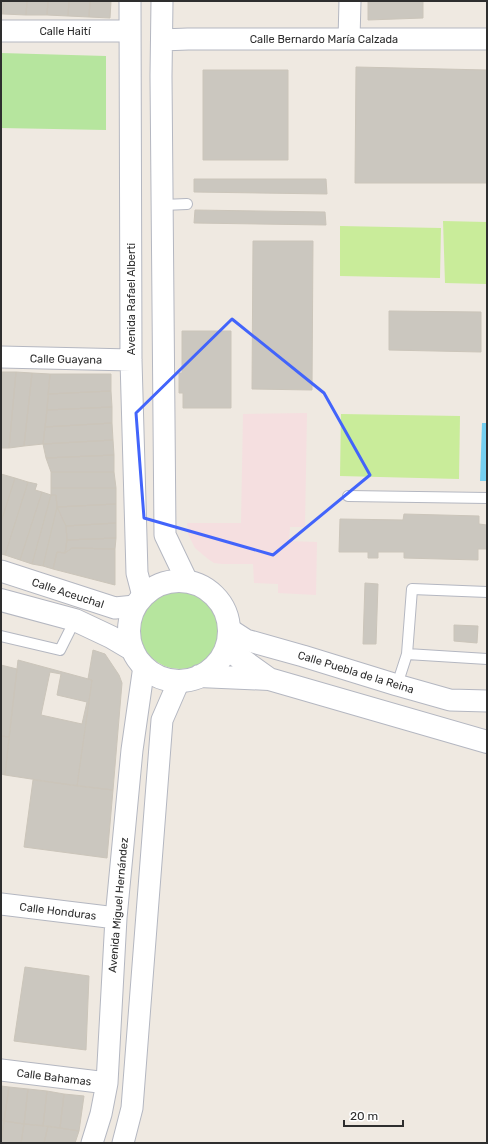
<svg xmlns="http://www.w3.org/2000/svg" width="488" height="1144" font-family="Rubik,sans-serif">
<rect width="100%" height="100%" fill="#efe9e1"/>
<!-- medical -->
<path fill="#f5dfe0" d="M307,413L305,527H290L289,541L317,542L316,595L278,593V584L254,583L253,564H222L214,563L208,559L195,548L188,534L187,523H241L243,414Z"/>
<!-- green -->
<path fill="#b6e59e" d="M1,53L106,56V130L1,128Z
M139 628a41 41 0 1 1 82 0a41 41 0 1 1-82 0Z"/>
<!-- pitch -->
<path fill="#c9ec9a" d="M443,221L487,222V284L445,283Z
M340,226L441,228L440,278L340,276Z
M341,414L460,416L459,479L340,476Z"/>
<!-- water -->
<path fill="#75cff0" d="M482,423H487V481H480Z"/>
<!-- building -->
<path fill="#cbc7bf" stroke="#cbc5ba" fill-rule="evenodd" d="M1,1H4L3,14H1Z
M4,1H27L26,15L3,14Z
M27,1H48L47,15H26Z
M48,1H69L68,16L47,15Z
M69,1H90L89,17L68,16Z
M90,1H111L110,18L89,17Z
M368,1H423V18L368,20Z
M356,67L487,70V183H355Z
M203,70H288V160H203Z
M194,179H326L327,194L194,192Z
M195,210L325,212L326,225L194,223Z
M253,241H313L312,390L252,389Z
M389,311L481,312V352L389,350Z
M182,331H231V408H183V393H179V373H182Z
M2,372H16L9,448H1Z
M16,372L32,373L24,446L9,448Z
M32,373L50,374L47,410L43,444L24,446Z
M50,374H111V391L48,394Z
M111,391L112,407L47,410L48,394Z
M112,407V423L45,427L47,410Z
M112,423L113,440L43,444L45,427Z
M113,440L114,455L46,458L43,444Z
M114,455V472H51L46,458Z
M51,472H114L116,488H51Z
M1,474L15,478L1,522Z
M15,478L28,482L5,555L1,554V522Z
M28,482L37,484L35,490L42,492L20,560L5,555Z
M51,488H116V504L57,507L56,495H51Z
M42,492L51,495L32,564L20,560Z
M51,495H56L57,507L43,566L32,564Z
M116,504V523L66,526L57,507Z
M57,507L66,526L67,540L65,553L57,552L53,569L43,566Z
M404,514L479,516V524L487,525V549H478V560L404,558V552H378V558H368V552H339L340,519L403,520Z
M116,523V538L67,540L66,526Z
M116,538L115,549L72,548L65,553L67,540Z
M72,548L115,549V585L53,569L57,552L65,553Z
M365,583L378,584L376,644H363Z
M454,625L478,626L477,643L454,641Z
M93,650L105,654L119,675L122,683L113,790L77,786L92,680L88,679Z
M18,660L92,680L77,786L5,775ZM50,672L61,674L57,695L87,702L82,724L41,715Z
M1,665L17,669L9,737L1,736Z
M1,736L9,737L5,775L1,774Z
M33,780L113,790L107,858L24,847Z
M25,967L89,976L86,1050L14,1041Z
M1,1086L9,1087L4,1121L1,1120Z
M9,1087L28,1089L24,1124L4,1121Z
M28,1089L47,1091L43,1126L24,1124Z
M47,1091L64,1094L60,1128L43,1126Z
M64,1094L84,1096L79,1131L60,1128Z
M1,1120L4,1121L1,1142Z
M4,1121L24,1124L21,1143H1Z
M24,1124L48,1126L44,1143H21Z
M48,1126L60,1128L79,1131L75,1143H44Z"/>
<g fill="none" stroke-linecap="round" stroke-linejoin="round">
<!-- lane casing -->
<g stroke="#b4b7c1" stroke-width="12">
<path id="lane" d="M163,205L187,204
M348,496L487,498
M1,636L60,650L75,620
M407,654L412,589L487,592
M397,685L407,654L487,659"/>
</g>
<!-- street casing -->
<g stroke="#b4b7c1" stroke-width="23">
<path id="street" d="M130,1L131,360L137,573L143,596
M162,1L161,76L165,535L187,581
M1,31H130
M349,39L350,1
M162,40L188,39H487
M1,357L131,360
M1,571L115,608L135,606
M229,629L246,640L303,656L397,685L450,700L487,701
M1,904L116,918
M1,1070L107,1083
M92,1143L101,1114L107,1083L116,918L132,750L144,666
M123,1143L132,1108L162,720L179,681"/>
</g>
<!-- secondary casing -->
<g stroke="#b4b7c1" stroke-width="24">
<path id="secondary" d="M129 631a50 50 0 1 1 100 0a50 50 0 1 1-100 0Z
M1,600L75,620L111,637L133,650
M226,648L269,679
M199,676L269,679L487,742"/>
</g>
<!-- lane -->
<use href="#lane" stroke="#fff" stroke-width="10"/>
<!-- street -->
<use href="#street" stroke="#fff" stroke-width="21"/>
<!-- secondary -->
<use href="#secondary" stroke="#fff" stroke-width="22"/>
</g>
<!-- marked area -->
<path fill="none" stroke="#4264fb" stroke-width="3" stroke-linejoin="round" d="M232,319L324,393L370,475L273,555L144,518L136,413Z"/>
<g text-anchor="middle" stroke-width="3.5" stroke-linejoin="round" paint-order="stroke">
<!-- street labels -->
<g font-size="11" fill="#2e2e2e" stroke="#fff">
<text x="65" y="35">Calle Haití</text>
<text x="324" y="43">Calle Bernardo María Calzada</text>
<text transform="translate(131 299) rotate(-90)" y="4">Avenida Rafael Alberti</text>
<text transform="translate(66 359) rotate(1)" y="4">Calle Guayana</text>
<text transform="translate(68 593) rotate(18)" y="4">Calle Aceuchal</text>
<text transform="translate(356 672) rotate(17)" y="4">Calle Puebla de la Reina</text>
<text transform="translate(118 905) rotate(-85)" y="4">Avenida Miguel Hernández</text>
<text transform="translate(58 911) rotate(7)" y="4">Calle Honduras</text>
<text transform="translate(54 1077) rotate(7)" y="4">Calle Bahamas</text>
</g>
</g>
<!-- border -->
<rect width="488" height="1144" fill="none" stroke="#2e2e2e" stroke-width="4"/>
<!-- scale -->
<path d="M344 1120v6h59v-6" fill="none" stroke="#2e2e2e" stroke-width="2"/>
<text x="350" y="1120" font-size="12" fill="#2e2e2e" stroke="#ffffff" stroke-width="3" paint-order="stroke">20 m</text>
</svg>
